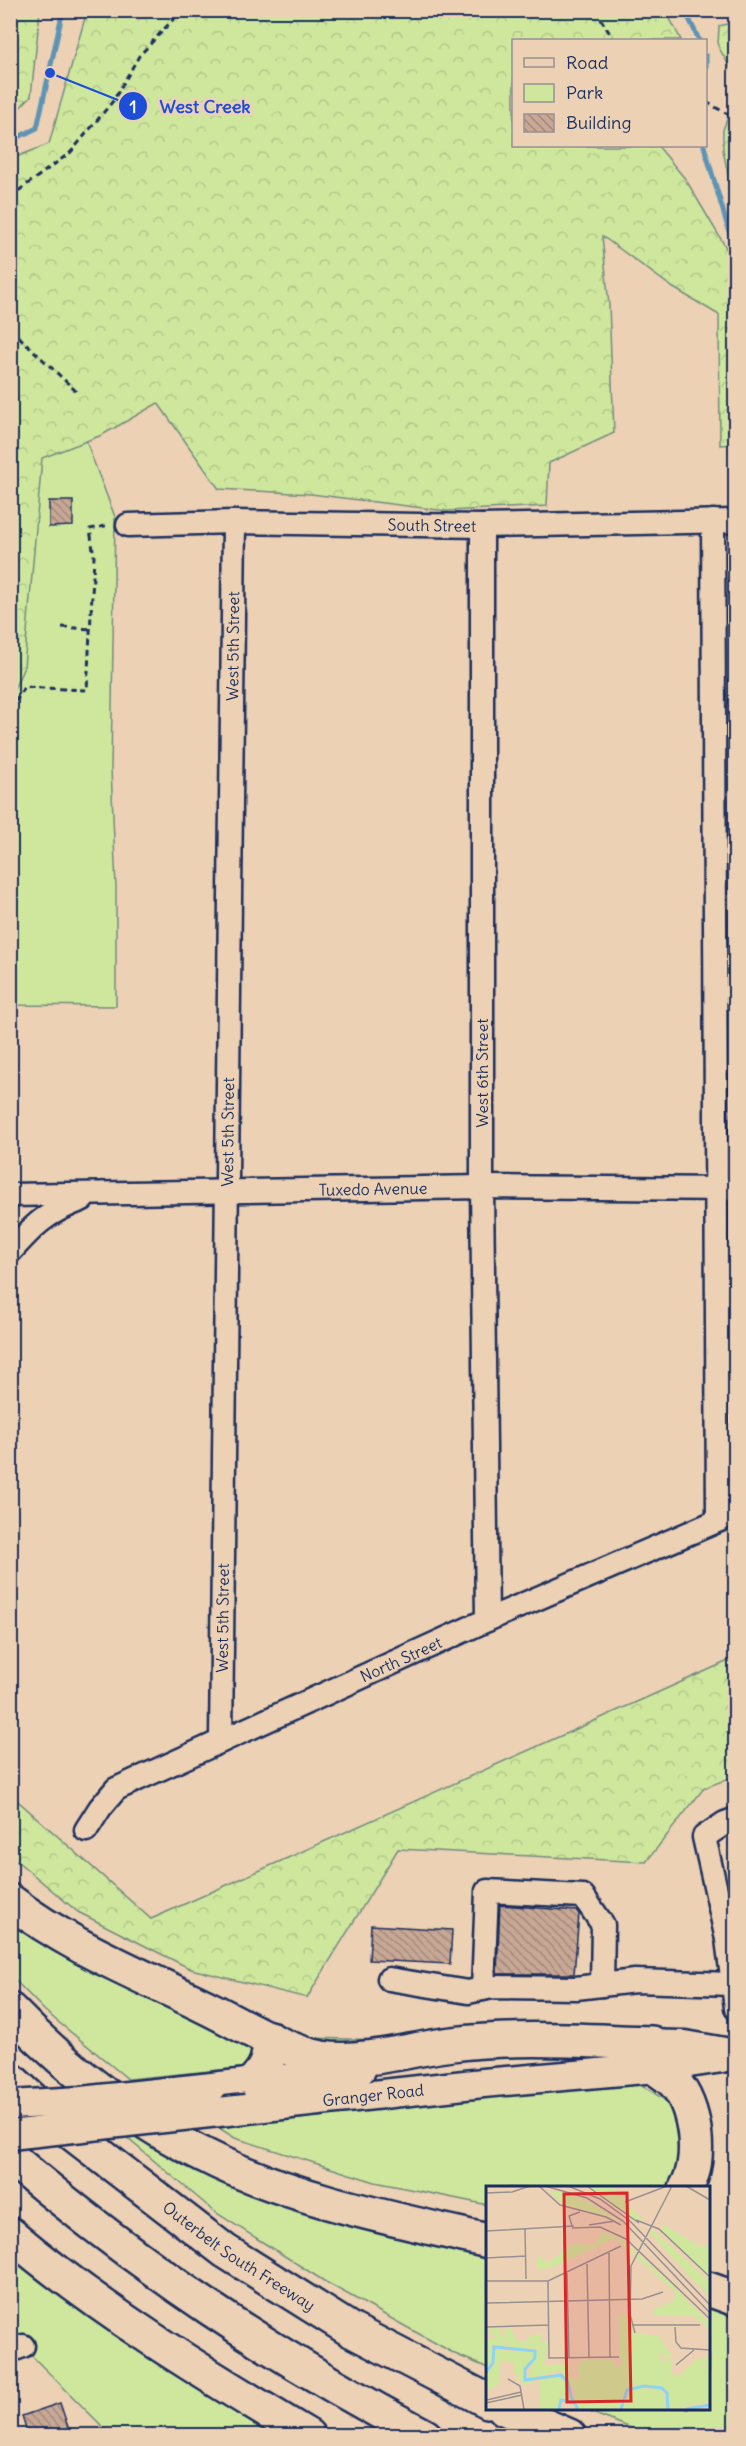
<svg xmlns="http://www.w3.org/2000/svg" width="746" height="2446" font-family="Delius,sans-serif">
<defs>
<pattern id="forest-crowns" width="20" height="18" patternUnits="userSpaceOnUse" patternTransform="scale(1.5)"><rect width="20" height="18" fill="#cee79d"/><path d="M2 6a3 3 0 1 1 6 0M12 15a3 3 0 1 1 6 0" fill="none" stroke="#b0c68a"/></pattern>
<pattern id="building-back-hatch" width="6" height="6" patternUnits="userSpaceOnUse" patternTransform="scale(1.5)"><rect width="6" height="6" fill="#c8a895"/><path d="M-1 5l2 2M0 0l6 6M5-1l2 2" fill="none" stroke="#a2897d"/></pattern>
</defs>
<rect width="100%" height="100%" fill="#ecd1b4"/>
<filter id="ink" filterUnits="userSpaceOnUse"><feTurbulence type="fractalNoise" baseFrequency=".0167" numOctaves="2"/><feDisplacementMap in="SourceGraphic" scale="12" xChannelSelector="R" yChannelSelector="G"/><feConvolveMatrix kernelMatrix="1 2 1 2 8 2 1 2 1" color-interpolation-filters="sRGB"/></filter>
<g filter="url(#ink)">
<!-- green -->
<path fill="#cee79d" stroke="#748b7e" stroke-width="1.5" d="M11,228H14L92,457L115,517L111,769L116,888V1006L11,1005Z
M10,1914L90,1972L174,2009L308,2038L432,2041V2049L128,2079L45,2011L11,1976Z
M633,2082C695,2110 683,2130 674,2188H488V2205L375,2182L235,2138L219,2128L610,2083Z
M152,2135L488,2255V2368L455,2354L324,2281L215,2212L127,2138Z
M11,2234L308,2435H111L11,2335Z
M709,2307L735,2318V2435H649L582,2409L708,2408Z"/>
<!-- forest -->
<path fill="url(#forest-crowns)" stroke="#748b7e" stroke-width="1.5" d="M11,10L40,11L31,96L11,117Z
M87,11H666L681,40H514V146H658L686,180L735,263V444L720,445L719,315L672,287L602,236L609,305L614,433L549,463L547,506L447,511L311,494L219,489L158,403L102,435L42,458L24,667L11,696L10,412L15,404L10,395L11,159L49,144Z
M735,22H736L735,76L718,46L719,26Z
M735,98V209L723,150V130Z
M735,1658V1776L704,1788L646,1862L398,1849L307,1998L191,1969L78,1912L11,1856V1795L151,1919Z"/>
<g fill="none" stroke-linecap="round" stroke-linejoin="round">
<!-- stream -->
<path stroke="#5f93b5" stroke-width="5" d="M685,10L699,40
M706,56V67
M10,141L37,128L63,10
M704,146L731,238L736,243"/>
</g>
<!-- building -->
<path fill="url(#building-back-hatch)" stroke="#1b2f5e" stroke-width="1.5" d="M49,501H73V526L49,527Z
M500,1905L577,1911L579,1914L574,1974H497Z
M371,1925L452,1930L450,1964L369,1960Z
M60,2403L71,2436H28L22,2416Z"/>
<g fill="none" stroke-linecap="round" stroke-linejoin="round">
<!-- minor casing -->
<g stroke="#1b2f5e" stroke-width="27">
<g id="minor">
<path d="M713,521L718,1520"/>
<path id="s1" d="M128,525L234,522L482,526L736,521"/>
<path d="M482,526V1187L487,1620"/>
<path id="s2" d="M10,1195L482,1187L736,1189"/>
<path d="M10,1252C36,1223 46,1213 83,1199"/>
<path id="s3" d="M221,1741L234,522"/>
<path id="s4" d="M86,1830L100,1808L116,1789L487,1620L736,1513"/>
<path d="M736,1938L727,1939L736,2008"/>
<path d="M727,1939L704,1837L725,1823L736,1819"/>
<path d="M389,1979L468,1992L492,1987L576,1988L635,1981L732,1984"/>
<path d="M483,1989L487,1891L583,1896L603,1925L602,1985"/>
<path d="M10,2351L23,2346"/>
</g>
</g>
<!-- major casing -->
<g stroke="#1b2f5e" stroke-width="33">
<g id="major">
<path d="M631,2044L685,2045L736,2054"/>
<path d="M212,2087L361,2070"/>
<path id="s5" d="M246,2109L483,2083L656,2068L722,2058"/>
</g>
</g>
<!-- highway casing -->
<g stroke="#1b2f5e" stroke-width="38">
<g id="highway">
<path d="M10,1901C70,1947 139,1974 206,2007C239,2023 286,2052 322,2058C364,2064 410,2049 452,2044C518,2036 586,2041 652,2043"/>
<path d="M10,2010C70,2072 140,2126 218,2162C301,2201 399,2220 488,2241"/>
<path d="M656,2068C661,2072 669,2077 674,2082C696,2105 703,2161 686,2188"/>
<path id="s6" d="M10,2079L51,2117L225,2251L351,2330L488,2401"/>
<path d="M253,2082C267,2068 270,2058 269,2038"/>
<path d="M10,2157C141,2268 273,2356 425,2436"/>
<path d="M10,2234C102,2312 205,2374 308,2436"/>
<path d="M708,2289L736,2299"/>
<path d="M504,2408L569,2436"/>
</g>
</g>
<!-- path -->
<path stroke="#1b2f5e" stroke-width="3" stroke-dasharray="6 4.5" stroke-linecap="butt" d="M595,10L614,40
M706,102L733,117
M10,197L71,152L113,101L139,56L182,10
M10,331L14,332L79,394
M62,627L91,629
M10,711L24,687L87,690L94,557L90,529L110,525
M10,791L20,788"/>
<!-- minor -->
<use href="#minor" stroke="#ecd1b4" stroke-width="22"/>
<!-- major -->
<use href="#major" stroke="#ecd1b4" stroke-width="28"/>
<!-- highway -->
<use href="#highway" stroke="#ecd1b4" stroke-width="33"/>
<!-- major-bridge casing -->
<g stroke="#1b2f5e" stroke-width="33" stroke-linecap="butt">
<path id="major-bridge" d="M10,2105L81,2101L212,2087
M10,2135L246,2109"/>
</g>
<!-- major-bridge -->
<use href="#major-bridge" stroke="#ecd1b4" stroke-width="28"/>
</g>
</g>
<g text-anchor="middle" stroke-width="6" stroke-linejoin="round" paint-order="stroke">
<!-- street labels -->
<g font-size="16" fill="#1b2f5e" stroke="#ecd1b4">
<text dy="6" stroke="none"><textPath href="#s1" startOffset="304">South Street</textPath></text>
<text dy="6" stroke="none"><textPath href="#s3" startOffset="1095">West 5th Street</textPath></text>
<text transform="translate(482 1073) rotate(-90)" y="6">West 6th Street</text>
<text dy="6" stroke="none"><textPath href="#s3" startOffset="609">West 5th Street</textPath></text>
<text dy="6" stroke="none"><textPath href="#s2" startOffset="363">Tuxedo Avenue</textPath></text>
<text dy="6" stroke="none"><textPath href="#s3" startOffset="123">West 5th Street</textPath></text>
<text dy="6" stroke="none"><textPath href="#s4" startOffset="364">North Street</textPath></text>
<text dy="6" stroke="none"><textPath href="#s5" startOffset="128">Granger Road</textPath></text>
<text dy="6" stroke="none"><textPath href="#s6" startOffset="290">Outerbelt South Freeway</textPath></text>
</g>
</g>
<!-- overview -->
<g transform="translate(486 2186)">
<rect width="224" height="224" fill="#ecd1b4"/>
<path d="M101,0H126L157,35L149,34ZM73,5L103,16L131,34L77,18L64,7ZM179,39L211,59L223,61V91L175,45ZM167,44L223,95V111L163,46ZM133,130H143L151,155L161,153L171,163L183,191L200,190L213,180L223,182V208L202,212L182,201L143,196L134,171Z" fill="#cee79d"/>
<path d="M116,46L135,53L188,100L223,137V144L208,130L167,129V124L187,115L190,107L129,52L67,81L52,84V70L62,77L87,58L108,59ZM17,142L13,145L15,149L19,151L18,143L24,142L32,156H41L42,151L56,147V157L62,154L58,179L83,178V189L93,195L92,179L97,173L125,174L131,181L140,176L147,147L173,150L187,172H180L156,153H148L143,181L147,188L153,182L149,192L175,194L172,188L179,174H187L184,188L194,189L210,173L223,172V181L216,180L201,191L207,197L197,203L199,210L209,212L210,207L223,205V216L185,223L178,202L150,199L140,203L133,223H94L86,211L91,210L89,204L74,185L41,193L52,163L19,160V151L17,160L6,159L5,164L50,166L38,187L39,195L52,197L37,199L27,183L28,176L18,175L14,177V197L0,206V190L8,179L9,170L0,188V154L10,151L0,143ZM73,191L81,196L84,214H74L72,223H54L53,194ZM149,201L177,205L180,223H137L142,207Z" fill="#cee79d"/>
<path fill="none" stroke="#8dd5ef" stroke-width="3" d="M0,186L7,177L8,161L49,165V172L39,183V194L75,189L82,196L85,211L92,223M73,223L75,214L85,216M135,223L141,204L158,200L176,202L181,207L182,223M200,223L224,219"/>
<path fill="none" stroke="#989092" stroke-width="1.5" d="M53,0L74,19L120,31L135,39M59,0L101,12L137,35L224,127M82,0L114,13L144,35L224,119M101,0L153,37M200,0L224,14M0,7L26,6L44,0M139,16L181,0M150,34L173,43L224,91M103,39L129,35M86,40L83,30L94,26M86,42L114,41L140,53L224,133M39,43L40,93M0,45L88,40M123,67L124,171M0,72L40,70M101,78L103,171M81,87L83,172M0,95H62L135,60M62,95L63,172L133,171M0,117L156,113L177,106M146,139H214M0,141L63,139M189,141L190,156L195,162L224,164M149,147L144,128L145,80L186,0M190,179L208,164M22,193L34,200L38,223M1,214L35,206M0,217L36,209"/>
<path fill="#d62828" fill-opacity="0.15" stroke="#d62828" stroke-width="3" d="M141,7L145,215L81,216L78,8Z"/>
<rect width="224" height="224" fill="none" stroke="#1b2f5e" stroke-width="3"/>
</g>
<!-- callouts -->
<path fill="none" stroke="#1d4ed8" stroke-width="2" d="M50 73L133 106"/>
<g fill="#1d4ed8" stroke="#ecd1b4" stroke-width="2">
<circle cx="50" cy="73" r="6"/>
<circle cx="133" cy="106" r="15"/>
</g>
<g font-size="18" text-anchor="middle" font-weight="bold" fill="#fff">
<text x="133" y="113">1</text>
</g>
<g font-size="18" text-anchor="middle" font-weight="bold" fill="#1d4ed8" stroke="#ecd1b4" stroke-width="6" stroke-linejoin="round" paint-order="stroke">
<text x="205" y="113">West Creek</text>
</g>
<!-- margin -->
<rect width="746" height="2446" fill="none" stroke="#ecd1b4" stroke-width="36"/>
<rect x="18" y="18" width="710" height="2410" fill="none" stroke="#1b2f5e" stroke-width="2" filter="url(#ink)"/>
<!-- legend -->
<rect x="512" y="39" width="195" height="108" fill="#ecd1b4" stroke="#989092" stroke-width="1.5"/>
<rect x="524" y="58" width="30" height="9" fill="#ecd1b4" stroke="#989092" stroke-width="1.5"/>
<text x="566" y="69" font-size="18" fill="#1b2f5e">Road</text>
<rect x="524" y="84" width="30" height="18" fill="#cee79d" stroke="#989092" stroke-width="1.5"/>
<text x="566" y="99" font-size="18" fill="#1b2f5e">Park</text>
<rect x="524" y="114" width="30" height="18" fill="url(#building-back-hatch)" stroke="#989092" stroke-width="1.5"/>
<text x="566" y="129" font-size="18" fill="#1b2f5e">Building</text>
</svg>
